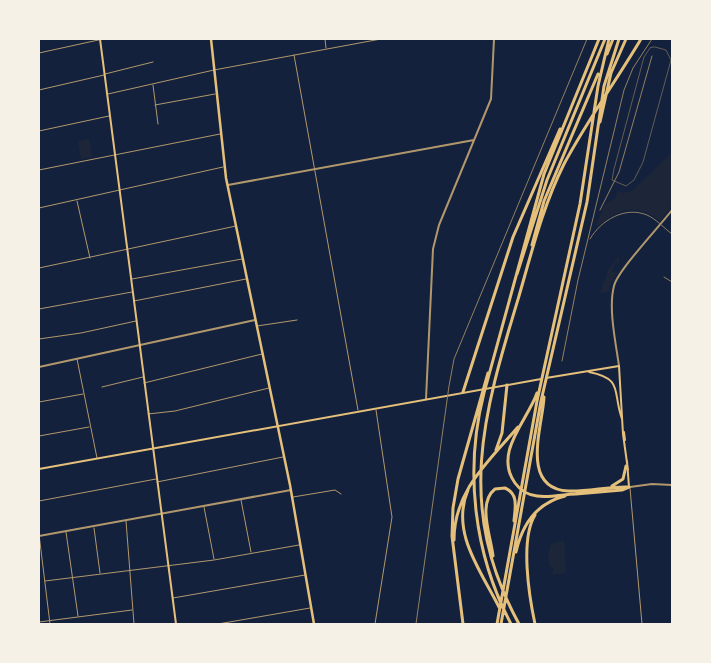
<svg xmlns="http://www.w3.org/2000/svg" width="711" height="663" font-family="'Source Sans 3',sans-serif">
<rect width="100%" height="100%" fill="#14213d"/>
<!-- green -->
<path fill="#1d2539" d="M89,139L92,157L81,159L78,141Z
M670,154H672V205L660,221C646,210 628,205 612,216C606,219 601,226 596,226L604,205L616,198L617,191L624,193L632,191Z
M619,256V263H615L612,272L619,271L610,285L609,292L600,293L608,270Z
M564,540L566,573L552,575L554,568L550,566L548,555L551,544Z"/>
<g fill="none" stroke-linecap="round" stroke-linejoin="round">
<!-- service -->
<path stroke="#b1986c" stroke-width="0.5" d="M655,47L666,50L671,60L643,162L634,180L626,186L612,180L614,169L644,57L650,48Z"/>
<!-- minor -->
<path stroke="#b1986c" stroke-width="1" d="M325,39L326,48
M39,53L103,39
M294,55L358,410
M105,74L153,62
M153,85L158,124
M39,90L104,75
M108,94L214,70L381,39
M155,105L215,94
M39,131L109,116
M39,170L220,134
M77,201L90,258
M39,208L223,167
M39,268L236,226
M132,279L242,259
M134,301L246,279
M39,309L132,292
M257,326L297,320
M39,339L81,333L136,321
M77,359L97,458
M144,383L262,354
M102,387L143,377
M39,402L83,394
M148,414L175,411L269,388
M39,436L89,427
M157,482L283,457
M630,488L642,624
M293,497L335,490L341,494
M241,500L251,552
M39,501L156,479
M204,507L214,559
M126,521L134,624
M94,528L100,573
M66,532L78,616
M39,534L50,624
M45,581L214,560L299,545
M173,598L305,575
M39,622L132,610
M218,624L310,608
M375,624L392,517L376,410"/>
<!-- tertiary -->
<path stroke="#b1986c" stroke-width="2" d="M228,185L474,140
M619,366C616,344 608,308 614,286C618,270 660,226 672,210
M39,367L255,320
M426,399L433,249L439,225L491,99L494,39
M630,487L652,484L672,485
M39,536L291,490"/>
<!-- secondary -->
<path stroke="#e5c07b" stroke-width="2" d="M100,39L176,624
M589,372C624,379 612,391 622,419
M546,378L619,366L623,434L628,470
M624,432L625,440
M627,461L629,487
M39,469L541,379"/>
<!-- primary -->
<path stroke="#e5c07b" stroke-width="2.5" d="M211,39L226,178L290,485L314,624"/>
<!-- motorway -->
<path stroke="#e5c07b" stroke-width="3" d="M607,54L613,39
M600,122L611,73L626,39
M532,245L544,201L598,74
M517,274L547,180L605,39
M463,392L513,237L560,129
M537,393C528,420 493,452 515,483C520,490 528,495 537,496C550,498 564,494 576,494
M544,397C543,425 519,488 568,491C588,492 609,486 629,487
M496,450L502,433L507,385
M612,486L623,479L626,466
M468,490C450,532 481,571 499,607
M576,494L622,490L629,487
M454,540C454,491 488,462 518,427
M516,552C522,525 537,503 565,496
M493,556C491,537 477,503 495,489L505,488C519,494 515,508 514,521
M463,624L452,536L453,508L458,479L488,373
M497,624L537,401L580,204L598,86L609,39
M501,624L541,401L587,202L604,86L619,39
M511,624C474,554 464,471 484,393L544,174L599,39
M519,624C455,507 483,415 519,296C532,251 543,206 564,164C587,121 616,81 641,39
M535,624C529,596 520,539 535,515"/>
<!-- rail -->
<path stroke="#918062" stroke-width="1" d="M600,210L619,172L652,56
M590,239C601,220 625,206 647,215C656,219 664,228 672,234
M664,277L672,282
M562,361L578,280L624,90L633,68L652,39
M416,624L449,386L454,359L587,39"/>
</g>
<!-- border -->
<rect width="711" height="663" fill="none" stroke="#f6f1e7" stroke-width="80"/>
</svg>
